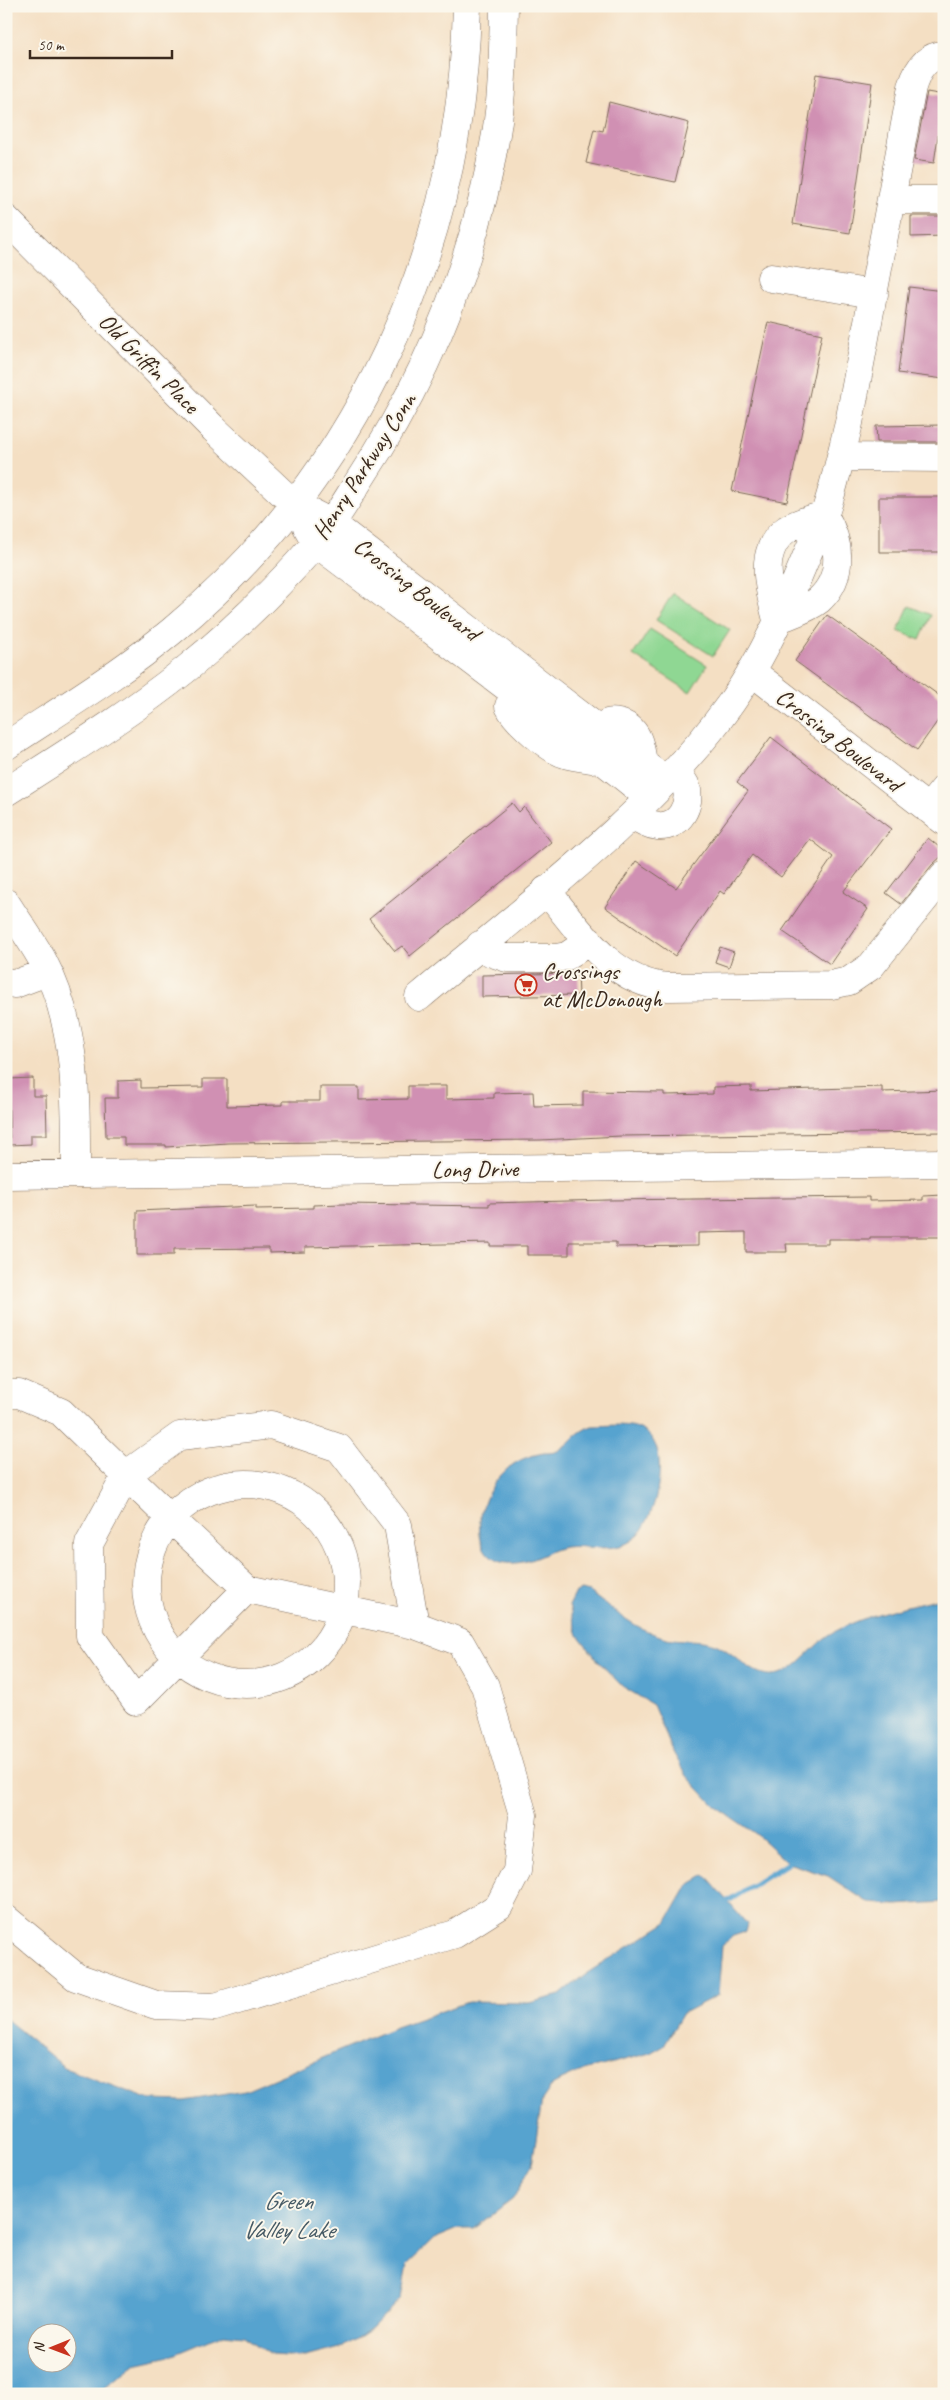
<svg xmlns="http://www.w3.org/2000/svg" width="950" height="2400" font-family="Caveat,sans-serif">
<rect width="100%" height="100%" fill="#fbf7ec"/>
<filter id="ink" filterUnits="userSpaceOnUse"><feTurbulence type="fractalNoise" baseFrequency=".02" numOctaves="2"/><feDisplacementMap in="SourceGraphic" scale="10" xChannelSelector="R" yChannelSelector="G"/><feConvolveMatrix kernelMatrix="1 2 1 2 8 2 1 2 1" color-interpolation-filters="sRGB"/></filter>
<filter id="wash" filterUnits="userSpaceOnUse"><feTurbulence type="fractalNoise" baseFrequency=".0096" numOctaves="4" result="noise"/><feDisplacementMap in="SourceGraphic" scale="20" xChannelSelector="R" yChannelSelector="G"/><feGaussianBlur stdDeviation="1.12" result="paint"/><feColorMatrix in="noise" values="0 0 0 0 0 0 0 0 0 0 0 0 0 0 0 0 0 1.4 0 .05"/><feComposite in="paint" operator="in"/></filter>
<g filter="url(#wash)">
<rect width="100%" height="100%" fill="#f4dfc3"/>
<!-- green -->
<path fill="#8fd793" stroke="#658058" d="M673,593L730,630L713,656L656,620Z
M909,606L931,615L920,640L898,631Z
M650,629L707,665L690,692L633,655Z"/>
<!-- water -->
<path fill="#57a3cf" stroke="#496676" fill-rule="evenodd" d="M592,1426C608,1426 630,1422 644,1431C673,1449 656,1520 635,1538C615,1555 588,1544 565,1547C552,1549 545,1555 533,1559C466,1582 469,1505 504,1472C516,1460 528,1456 544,1453C549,1453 555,1453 559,1450C572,1442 575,1432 592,1426Z
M582,1590L589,1592C612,1609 635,1629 663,1637C679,1642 699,1638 715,1644C735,1652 752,1678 775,1675C797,1671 811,1647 829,1635C864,1614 905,1607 944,1597V1902L896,1905L869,1903L828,1876L788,1863L756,1834L715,1806L687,1776L674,1754L653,1705L622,1686L599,1662L578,1635L569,1606L576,1592Z
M705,1875L747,1924L745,1932L733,1936L722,1946L718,1995L683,2013L664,2045L650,2053L579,2072L553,2084L542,2100L532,2165L513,2199L474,2229H458L434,2239L407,2265L401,2298L372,2328L343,2347L305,2357L271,2355L244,2336L224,2334L171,2356L135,2364L106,2386L99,2394H6V2019L67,2069L151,2100L184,2101L245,2091L393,2028L468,2002L529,2003L560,1995L584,1975L666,1923L688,1885ZM38,2332H68V2362H38Z"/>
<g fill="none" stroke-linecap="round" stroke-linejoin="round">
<!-- stream -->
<path stroke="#57a3cf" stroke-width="5.5" d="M728,1901L788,1863"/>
</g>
<g id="blocks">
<!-- building -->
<path fill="#d090b3" d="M816,74L872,83L850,233L793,224Z
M927,92L944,95L934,163L914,160Z
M609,102L689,123L675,182L586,163L594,129L603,131Z
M911,216H944V236L911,237Z
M909,287L944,291V379L898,373Z
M768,322L822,334L787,502L732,491Z
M944,425V442H877L876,426Z
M879,497H944V552H879Z
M827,615L944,699V712L917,750L795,661Z
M771,737L891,829L843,892L868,909L830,964L782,931L833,857L810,839L781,877L752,855L724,894L720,891L675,956L605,907L636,861L676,888L748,791L737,782Z
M512,803L519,812L524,807L551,842L410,956L402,946L395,951L369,919Z
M928,838L944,851V854L932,865L901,904L886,893Z
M720,947L734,952L729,967L715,962Z
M578,973L579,995L482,997V975Z
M33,1078V1096H46L47,1135H31V1144L10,1145L8,1079Z
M203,1079H227V1106L283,1105V1101H320V1087H359V1100L408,1099V1086H446V1099L494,1098V1093L533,1092L534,1106L583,1105V1091L664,1092V1095L713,1094V1087L751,1086V1091L882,1087V1092L944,1090V1132L621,1136L540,1140L228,1143L166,1147V1145H124V1137H106L105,1098H118V1081L141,1080V1088L203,1087Z
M944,1195V1237H870V1239H828V1244H786L787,1252H746V1232L698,1233V1246L616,1247V1242H569V1255H527V1246H490V1243L305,1247V1252L269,1253V1248L174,1249V1255H137V1211L256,1206V1209L313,1208V1205L343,1204L489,1206V1203L608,1200L869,1197V1201L923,1200V1196Z"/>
</g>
</g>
<g filter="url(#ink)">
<use href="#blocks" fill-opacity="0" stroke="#7c6958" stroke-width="1"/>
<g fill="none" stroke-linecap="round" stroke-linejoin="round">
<!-- minor casing -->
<g stroke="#7c6958" stroke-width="29">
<path id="minor" d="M892,200H944
M6,219L214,429L294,504L331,523L666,781
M771,278L874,294
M841,457L944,458
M824,515C840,541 845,576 819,600C808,609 791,614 777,620C770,591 756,551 787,529C798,522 812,519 824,515Z
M307,527L316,543L565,731C593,754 622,774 649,798
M751,671L944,821
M509,706C516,721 549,749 565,754C573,757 583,757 592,759
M592,739C596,734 601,727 606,724C609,722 614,722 618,723C638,727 641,747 643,764
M6,746C62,709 120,674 172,631C359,476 462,248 467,6
M6,792C67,753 129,715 185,670C232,632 276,589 316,543C333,524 346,501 360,479C430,373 475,259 496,134C503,92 503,49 504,6
M928,809L944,789
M633,815C641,820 648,825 658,826C679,828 692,805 686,786C683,780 678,775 674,771
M546,890C578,929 612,983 668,987L831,985L849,981L871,966L944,875
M6,903C18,922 32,941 43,961C78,1027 76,1101 76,1174
M480,945L492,953L507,958H556L567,956L589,941
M6,982L15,984L47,972
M419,997C526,907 650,816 731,703C763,658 786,606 807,555C814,539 822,523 827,507C836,479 842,451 849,423L912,87C917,71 925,56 944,55
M6,1175L944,1163
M6,1394H19L61,1412L170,1518L247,1589L415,1625
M146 1584a100 100 0 1 1 200 0a100 100 0 1 1-200 0Z
M6,1919L76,1977L156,2005L215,2007L455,1934L499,1906L517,1871L523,1815L485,1686L460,1642L415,1625L398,1525L339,1448L271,1425L180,1436L127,1474L89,1544L90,1636L136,1701L247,1589"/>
</g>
<!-- minor -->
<use href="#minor" stroke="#fff" stroke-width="28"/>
</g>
</g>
<!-- icons -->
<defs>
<g id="supermarket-ring" transform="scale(1.125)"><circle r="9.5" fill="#fbf7ec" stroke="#c8321e" stroke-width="1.5"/><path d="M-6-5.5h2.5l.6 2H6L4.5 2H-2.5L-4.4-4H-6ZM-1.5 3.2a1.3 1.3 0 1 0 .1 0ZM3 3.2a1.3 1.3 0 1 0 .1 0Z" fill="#c8321e"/></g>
</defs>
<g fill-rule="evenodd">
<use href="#supermarket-ring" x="526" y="985"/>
</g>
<g text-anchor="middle" stroke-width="4" stroke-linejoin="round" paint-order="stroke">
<!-- street labels -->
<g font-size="24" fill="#3b2a1e" stroke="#fbf7ec">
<text transform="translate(149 363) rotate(45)" y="8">Old Griffin Place</text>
<text transform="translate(364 466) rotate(-57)" y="8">Henry Parkway Conn</text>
<text transform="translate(417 589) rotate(38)" y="8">Crossing Boulevard</text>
<text transform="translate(839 740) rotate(38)" y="8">Crossing Boulevard</text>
<text transform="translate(475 1169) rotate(-1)" y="8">Long Drive</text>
</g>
<!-- poi labels -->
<g font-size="24" fill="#3b2a1e" stroke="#fbf7ec" text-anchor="start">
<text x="542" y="979">Crossings<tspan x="542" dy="28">at McDonough</tspan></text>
</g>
<!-- water labels -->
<g font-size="25" font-style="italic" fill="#465a65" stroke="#fbf7ec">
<text x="288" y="2209">Green<tspan x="288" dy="29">Valley Lake</tspan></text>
</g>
</g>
<!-- margin -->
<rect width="950" height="2400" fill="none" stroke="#fbf7ec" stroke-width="25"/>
<!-- north arrow -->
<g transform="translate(52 2348) rotate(269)"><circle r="24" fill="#fbf7ec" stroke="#aea59a"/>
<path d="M0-4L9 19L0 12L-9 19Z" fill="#c8321e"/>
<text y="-8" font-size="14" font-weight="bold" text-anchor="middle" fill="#3b2a1e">N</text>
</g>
<!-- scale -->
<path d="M30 50v8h142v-8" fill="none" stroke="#3b2a1e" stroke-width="2.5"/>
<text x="38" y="50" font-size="15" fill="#3b2a1e" stroke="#fbf7ec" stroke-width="4" paint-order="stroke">50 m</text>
</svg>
